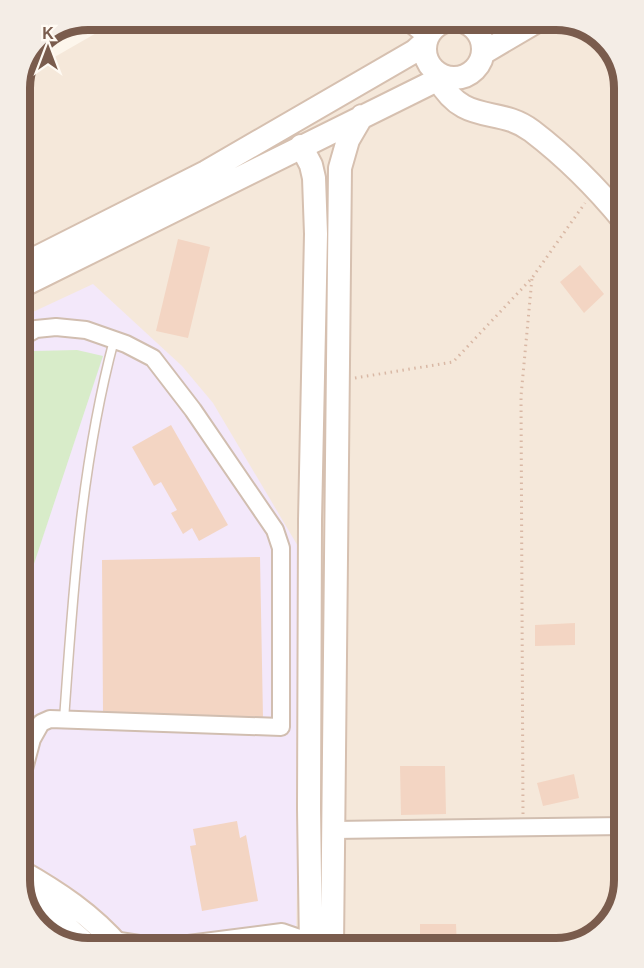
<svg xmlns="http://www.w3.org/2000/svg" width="644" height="968" font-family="Helvetica,sans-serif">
<rect width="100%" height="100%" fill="#fdf6ec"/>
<!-- residential -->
<path fill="#f5e8da" d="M119,20H560L594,31L615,54L624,88V880L615,914L590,939L556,948H84L54,939L20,880V84L25,74Z"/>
<!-- education -->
<path fill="#f3e8fa" d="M93,284L182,366L213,403L302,553L296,948H84L54,939L29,914L20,880V318Z"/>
<!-- green -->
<path fill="#d8ecc9" d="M77,350L103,356L20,606V355L34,351Z"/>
<!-- building -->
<path fill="#f3d5c3" d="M178,239L210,247L188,338L156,331Z
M580,265L604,294L584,313L560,282Z
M171,425L228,525L199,541L192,528L183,534L171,513L177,510L161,482L154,486L132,447Z
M260,557L263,718L103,714L102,560Z
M575,623V645L535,646V625Z
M400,766H445L446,814L401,815Z
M574,774L579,798L543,806L537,783Z
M237,821L240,838L246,835L258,901L202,911L190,846L196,845L193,829Z
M420,924H456L457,948H420Z"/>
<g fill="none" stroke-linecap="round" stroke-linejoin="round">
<!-- lane casing -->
<g stroke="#d1beb0" stroke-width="11">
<path id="lane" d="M64,720C73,592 81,464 114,340"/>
</g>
<!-- street casing -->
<g stroke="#d1beb0" stroke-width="20">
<path id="street" d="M20,784L32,739L41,723L50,719L281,727V548L275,530L193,410L153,358L126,344L86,330L56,327L36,329L20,338
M334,830L624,826
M113,940L165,948
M165,947L282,932L311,942L320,940"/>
</g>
<!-- secondary casing -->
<g stroke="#d6c0b0" stroke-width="26">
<path id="secondary" d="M425 49a29 29 0 1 1 58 0a29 29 0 1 1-58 0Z
M410,20L428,34
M483,53L539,20
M438,79C465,127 498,105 532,131C566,157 597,188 624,221
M301,146L311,165L314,178L316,234L310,520L309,809L311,948
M20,266L206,172L415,51L425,42
M20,287L443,77
M20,871C57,892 92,915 120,948
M25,899L56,918L90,948
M332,948L340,168L348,140L362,116"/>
</g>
<!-- path -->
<path stroke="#d9b8a5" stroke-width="3" stroke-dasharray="1.5 4.5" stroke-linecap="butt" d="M355,378L453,362L532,278L585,203
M523,814L521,396L532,278"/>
<!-- lane -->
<use href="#lane" stroke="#fff" stroke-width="8"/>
<!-- street -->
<use href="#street" stroke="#fff" stroke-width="16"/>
<!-- secondary -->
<use href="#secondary" stroke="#fff" stroke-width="22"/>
</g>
<!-- crop -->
<path d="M0 0H644V968H0ZM88 30H556A58 58 0 0 1 614 88V880A58 58 0 0 1 556 938H88A58 58 0 0 1 30 880V88A58 58 0 0 1 88 30Z" fill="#f4ede6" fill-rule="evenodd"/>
<path fill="none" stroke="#7a5c4d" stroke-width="8" d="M88 30H556A58 58 0 0 1 614 88V880A58 58 0 0 1 556 938H88A58 58 0 0 1 30 880V88A58 58 0 0 1 88 30Z"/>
<!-- north arrow -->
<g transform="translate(48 48)" stroke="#fffaf3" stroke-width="4.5" paint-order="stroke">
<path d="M0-4.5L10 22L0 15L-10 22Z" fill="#7a5c4d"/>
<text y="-9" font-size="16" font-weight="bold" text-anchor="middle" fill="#7a5c4d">K</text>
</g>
</svg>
